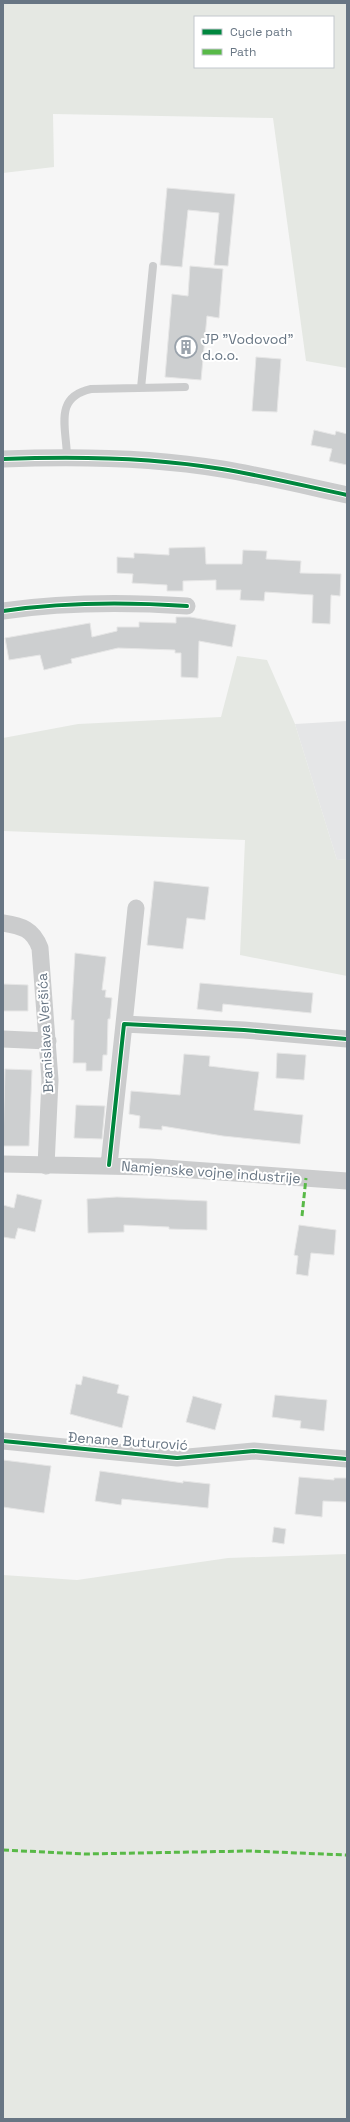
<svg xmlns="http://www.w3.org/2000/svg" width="350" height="2122" font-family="'Space Grotesk',sans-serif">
<rect width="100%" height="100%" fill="#f6f6f6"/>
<!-- built -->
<path fill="#e5e6e7" d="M347,721V859L337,860L295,724Z"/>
<!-- green -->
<path fill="#e5e8e3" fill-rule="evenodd" d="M3,3H347V368L306,361L273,118L53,114L54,167L3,173ZM195,17H333V67H195Z
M237,656L267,660L295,724L337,860L347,859V976L240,955L245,840L3,831V738L78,724L221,717Z
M347,1554V2119H3V1575L77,1580L228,1558Z"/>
<!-- building -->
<path fill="#cdcfd0" stroke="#e6e6e6" d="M167,188L235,194L228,266L214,265L219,213L188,210L182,267L160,265Z
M190,266L223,269L219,318L207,316L201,380L165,377L172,294L188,296Z
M256,357L281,359L277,412L252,411Z
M314,430L335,435L336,431L347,434V465L329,461L332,449L311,445Z
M205,547L206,564H242L243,550L267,551L266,559L301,561L300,573L341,574L340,596L331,595L330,624L312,623L313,595L265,592L264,601L240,600L241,590H216V580L183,581V591H167V585L132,583L133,574L117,573V557L134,558V553L169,555V548Z
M176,617H190L236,625L232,647L199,641L198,678L181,677V653H175V650L118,648L71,659L72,663L44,670L40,655L9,660L5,638L90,623L92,637L117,631V627H139V622L176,623Z
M154,881L209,887L205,920L187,918L183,949L147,945Z
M75,953L106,957L102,990H106L105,997L112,998L110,1019H108L107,1055H103L102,1071H86V1063H73L74,1020H71Z
M200,983L313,993L311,1013L223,1004L222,1012L197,1009Z
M3,984L28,985V1011H3Z
M277,1053L306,1055L304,1080L276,1078Z
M184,1054L210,1056L209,1066L259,1072L254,1110L303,1115L300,1144L223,1136L162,1126V1130L139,1128L140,1116L129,1114L131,1091L180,1095Z
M5,1069L32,1070L29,1146H3Z
M76,1105L105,1106L102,1139L74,1138Z
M17,1194L42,1200L35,1232L18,1228L15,1239L3,1237V1205L14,1208Z
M117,1197L207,1201V1230L169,1229V1227L124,1225V1232L88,1233L87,1199Z
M299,1225L336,1230L334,1255L311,1253L308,1276L296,1274L298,1256L294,1255Z
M83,1376L119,1385L117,1393L129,1396L122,1428L70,1414L76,1384L81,1385Z
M275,1395L327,1400L324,1431L300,1428L301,1421L272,1417Z
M193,1396L222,1404L215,1430L186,1422Z
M3,1460L51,1466L44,1513L3,1507Z
M100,1471L183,1483V1481L210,1484L208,1508L122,1499L121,1505L95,1501Z
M299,1477L334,1480V1478H347V1502L323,1501L322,1517L295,1514Z
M274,1527L286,1529L284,1544L272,1542Z"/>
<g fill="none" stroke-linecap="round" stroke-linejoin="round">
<!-- lane -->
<path stroke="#cbcccd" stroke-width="8" d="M141,388L153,266
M67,456C66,426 54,397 91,389L185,387"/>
<!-- street -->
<path stroke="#cbcccd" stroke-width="17" d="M3,459C76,456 150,457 222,469C264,476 306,486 347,495
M3,611C64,602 126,602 187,606
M3,923C22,926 33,929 40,948L50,1080L46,1166
M124,1024L136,908
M3,1039L48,1041
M3,1164L150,1167L347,1181
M109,1165L124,1024L244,1030L347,1039
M3,1441L177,1458L254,1451L347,1459"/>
<!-- quiet -->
<path stroke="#58b947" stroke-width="3" stroke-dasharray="6 3" stroke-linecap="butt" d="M302,1216L306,1178
M3,1850L85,1854L249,1851L347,1855"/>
<!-- cycleway casing -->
<g stroke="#fff" stroke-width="6">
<path id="cycleway" d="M3,459C76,456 150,457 222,469C264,476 306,486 347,495
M3,611C64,602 126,602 187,606
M109,1165L124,1024L244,1030L347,1039
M3,1441L177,1458L254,1451L347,1459"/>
</g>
<!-- cycleway -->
<use href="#cycleway" stroke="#00873e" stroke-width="4"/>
</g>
<!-- icons -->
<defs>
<g id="building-ring" transform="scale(1.15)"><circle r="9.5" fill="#fff" stroke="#9aa3ac" stroke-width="1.5"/><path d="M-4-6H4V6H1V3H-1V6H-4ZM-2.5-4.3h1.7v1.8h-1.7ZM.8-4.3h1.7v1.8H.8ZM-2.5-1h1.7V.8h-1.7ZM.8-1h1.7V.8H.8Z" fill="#9aa3ac"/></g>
</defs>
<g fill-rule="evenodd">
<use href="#building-ring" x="186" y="347"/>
</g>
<g text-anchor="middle" stroke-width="4" stroke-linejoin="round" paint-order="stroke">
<!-- poi labels -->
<g font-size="14" fill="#687684" stroke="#fff" text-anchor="start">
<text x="202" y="344">JP "Vodovod"<tspan x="202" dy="16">d.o.o.</tspan></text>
</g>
<!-- street labels -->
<g font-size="14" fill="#687684" stroke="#fff">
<text transform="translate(45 1033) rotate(-93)" y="5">Branislava Veršića</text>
<text transform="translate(211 1172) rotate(4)" y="5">Namjenske vojne industrije</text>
<text transform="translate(128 1441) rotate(4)" y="5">Đenane Buturović</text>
</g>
</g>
<!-- border -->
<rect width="350" height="2122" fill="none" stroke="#687684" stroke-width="8"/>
<!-- legend -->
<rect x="194" y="16" width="140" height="52" fill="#ffffff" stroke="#c3c8ce"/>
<rect x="202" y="29" width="20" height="6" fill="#00873e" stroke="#c3c8ce"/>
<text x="230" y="36" font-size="12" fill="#687684">Cycle path</text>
<rect x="202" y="49" width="20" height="6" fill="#58b947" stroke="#c3c8ce"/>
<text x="230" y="56" font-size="12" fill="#687684">Path</text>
</svg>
